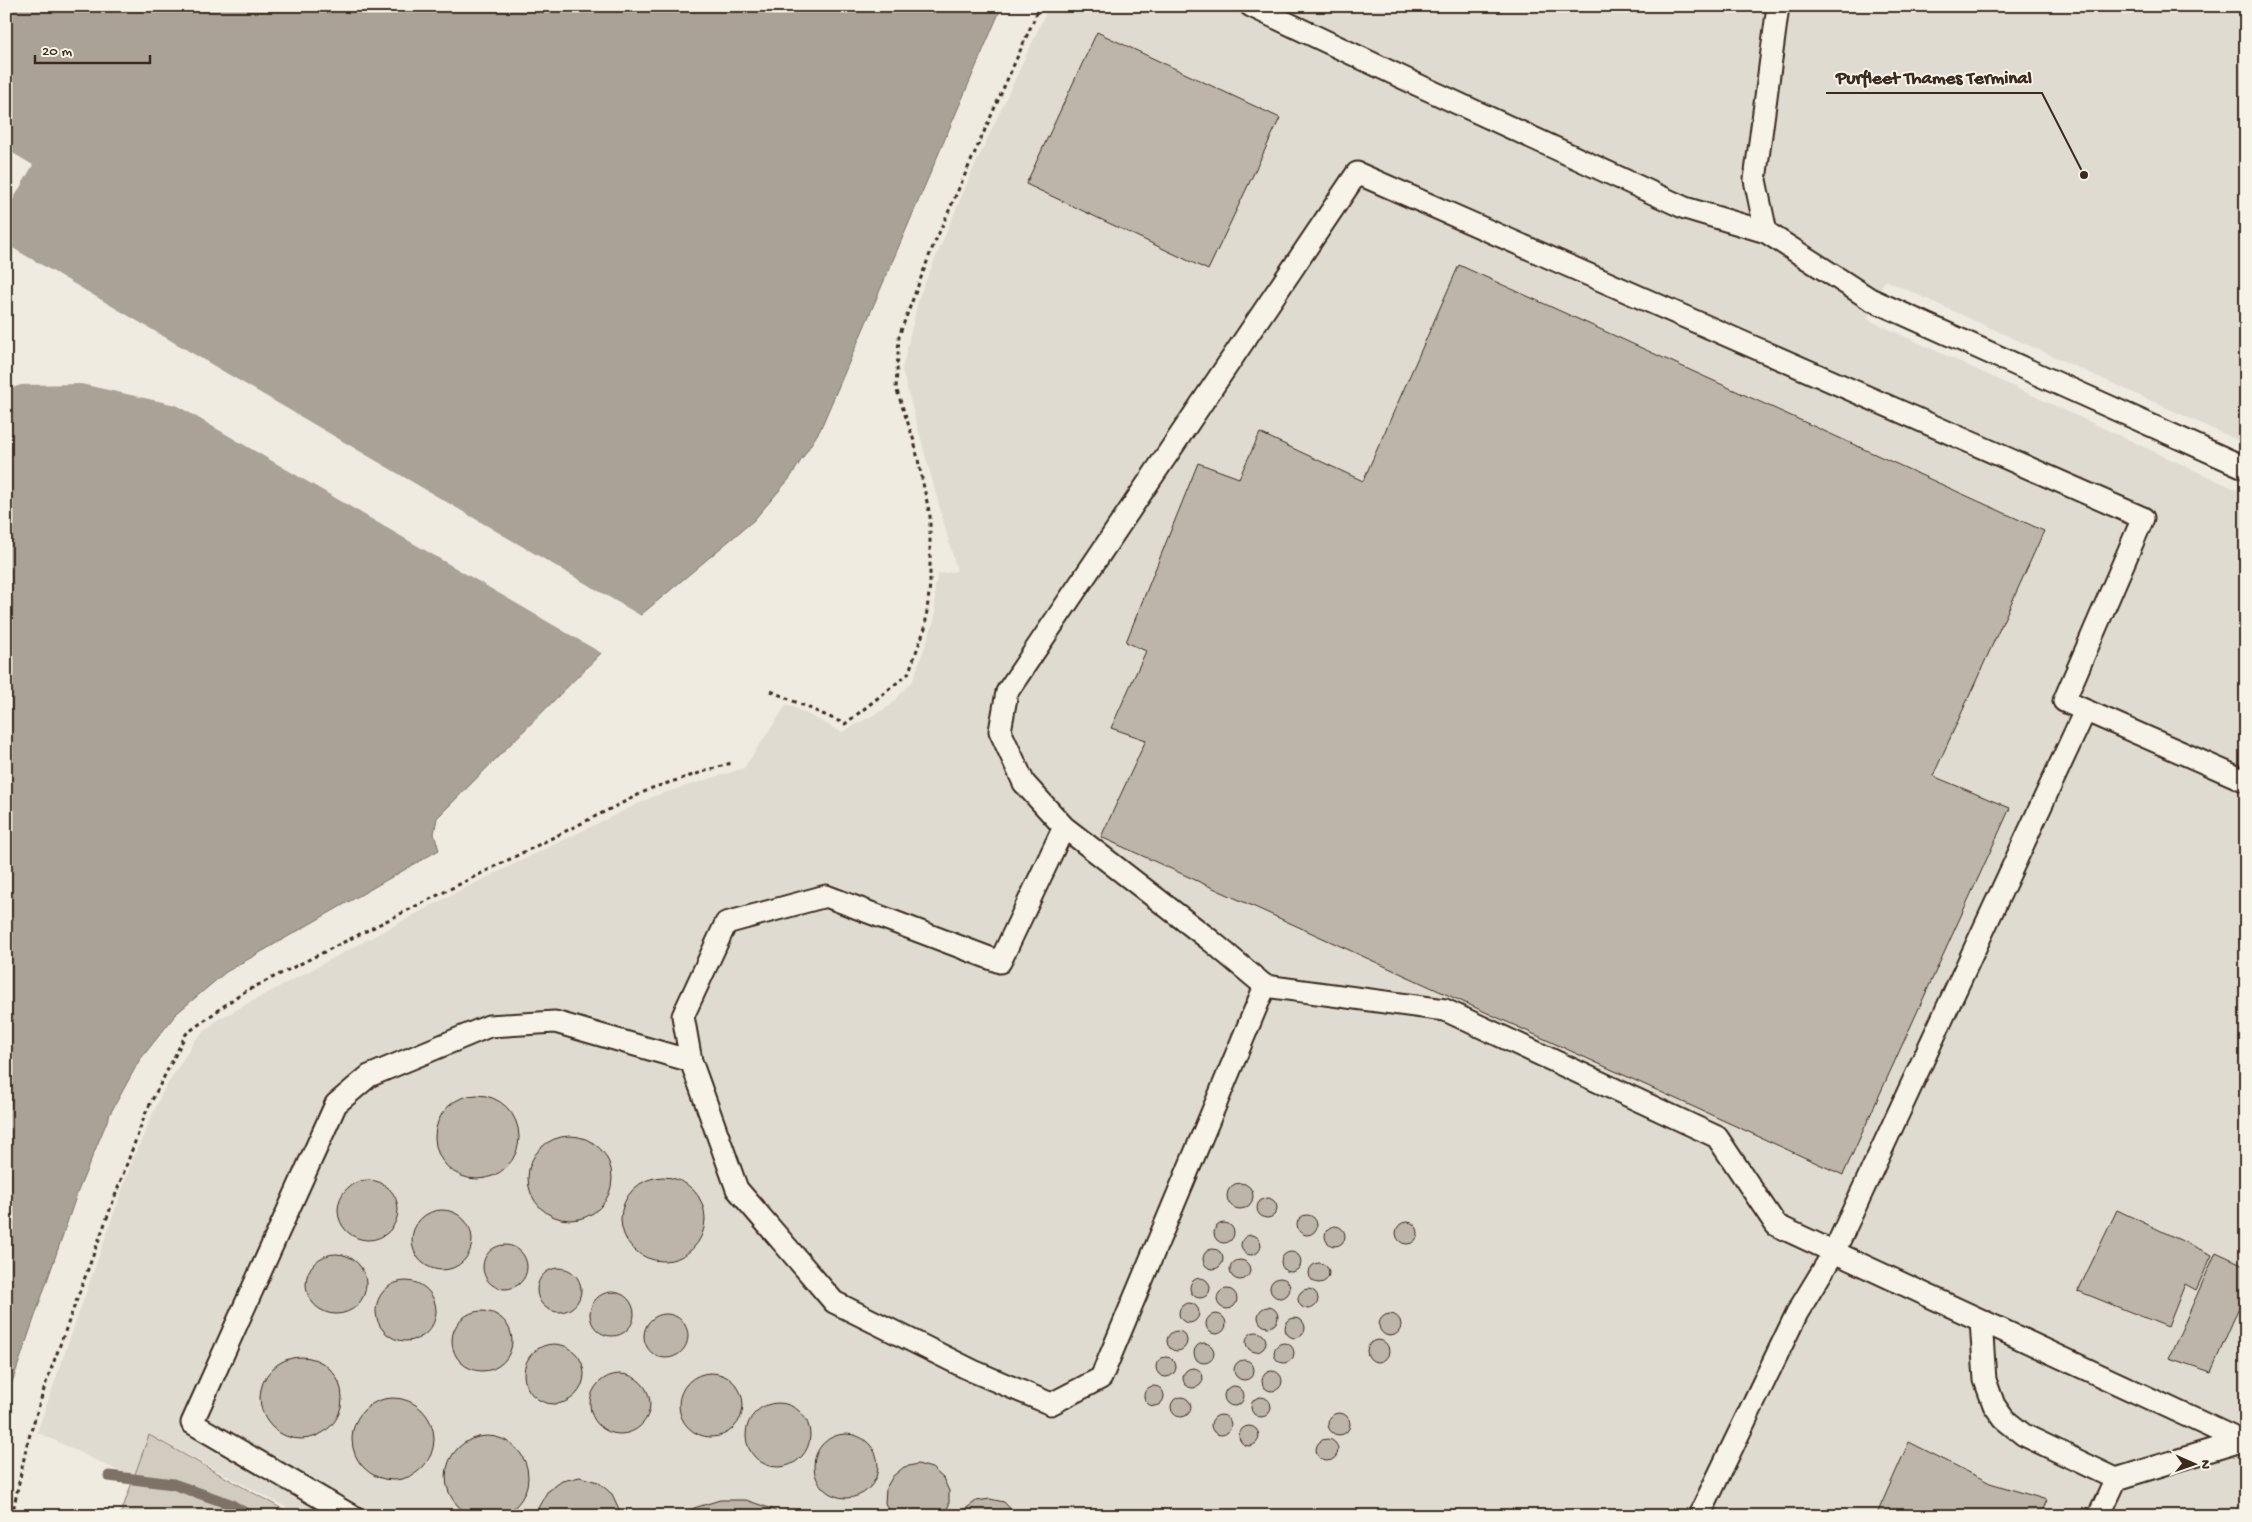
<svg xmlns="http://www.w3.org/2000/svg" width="2252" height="1522" font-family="'Gochi Hand',sans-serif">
<rect width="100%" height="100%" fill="#efebe0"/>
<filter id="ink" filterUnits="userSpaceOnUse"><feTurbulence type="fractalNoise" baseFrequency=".02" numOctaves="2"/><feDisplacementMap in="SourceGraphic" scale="10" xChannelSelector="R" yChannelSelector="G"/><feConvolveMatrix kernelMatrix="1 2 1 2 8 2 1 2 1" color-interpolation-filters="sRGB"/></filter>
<g filter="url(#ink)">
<!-- built -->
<path fill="#e0dbd0" d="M1049,6H2246V444L1885,280L1867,319L2246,494V1516H303L150,1435L133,1478L37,1432L133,1159L161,1095L195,1040L217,1020L457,892L654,796L744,768L787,704L842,732L890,706L913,680L935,618V587L938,574L957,571L902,370L919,297L971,174Z"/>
<!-- green -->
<path fill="#d1cbc0" stroke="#867a6f" d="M149,1435L295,1516H120Z"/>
<!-- water -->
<path fill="#aaa296" stroke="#7e7266" d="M6,6H1002L820,430L790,478L754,520L630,624L437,818L434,834L439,850L226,972L177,1013L139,1061L110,1114L78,1191L6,1400Z"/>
<!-- pier -->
<path fill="#efebe0" d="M6,149L33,165L6,212Z
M6,244L643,617L603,654L176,405L81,384L21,385L6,390Z"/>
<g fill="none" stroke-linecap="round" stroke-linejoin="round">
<!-- stream -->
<path stroke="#7e7266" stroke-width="11" d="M109,1476L173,1484L230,1504L250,1516"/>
</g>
<!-- building -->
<path fill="#bdb5aa" stroke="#3b2a1e" d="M1097,32L1280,118L1208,270L1026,184Z
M1459,265L2044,531L1933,776L2010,808L1843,1175L1101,837L1146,740L1111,728L1146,651L1126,642L1198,463L1239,478L1260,433L1363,481Z
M435 1137a42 42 0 1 1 84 0a42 42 0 1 1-84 0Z
M528 1178a42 42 0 1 1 84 0a42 42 0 1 1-84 0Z
M621 1219a42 42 0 1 1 84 0a42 42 0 1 1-84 0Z
M338 1210a30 30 0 1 1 60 0a30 30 0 1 1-60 0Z
M1227 1196a13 13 0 1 1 26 0a13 13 0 1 1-26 0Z
M1257 1208a10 10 0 1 1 20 0a10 10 0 1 1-20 0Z
M2117,1210L2212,1255L2196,1290L2185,1284L2168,1327L2078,1291Z
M412 1240a30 30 0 1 1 60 0a30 30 0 1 1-60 0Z
M1297 1225a10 10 0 1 1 20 0a10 10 0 1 1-20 0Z
M1396 1233a11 11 0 1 1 22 0a11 11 0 1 1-22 0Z
M1214 1233a10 10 0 1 1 20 0a10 10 0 1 1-20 0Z
M1325 1236a10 10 0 1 1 20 0a10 10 0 1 1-20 0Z
M1241 1245a10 10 0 1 1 20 0a10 10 0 1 1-20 0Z
M483 1267a22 22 0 1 1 44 0a22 22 0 1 1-44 0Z
M1203 1259a10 10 0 1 1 20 0a10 10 0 1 1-20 0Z
M1281 1262a10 10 0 1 1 20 0a10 10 0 1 1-20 0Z
M2216,1252L2246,1266V1291L2211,1372L2169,1358Z
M306 1284a30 30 0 1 1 60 0a30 30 0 1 1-60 0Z
M1230 1270a10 10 0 1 1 20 0a10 10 0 1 1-20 0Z
M1309 1273a10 10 0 1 1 20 0a10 10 0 1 1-20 0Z
M537 1290a22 22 0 1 1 44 0a22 22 0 1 1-44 0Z
M1270 1288a10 10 0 1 1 20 0a10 10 0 1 1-20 0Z
M1190 1288a10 10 0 1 1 20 0a10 10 0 1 1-20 0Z
M376 1311a30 30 0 1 1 60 0a30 30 0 1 1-60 0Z
M1217 1299a10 10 0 1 1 20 0a10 10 0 1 1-20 0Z
M1298 1299a10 10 0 1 1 20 0a10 10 0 1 1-20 0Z
M590 1314a22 22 0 1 1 44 0a22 22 0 1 1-44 0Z
M1179 1313a10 10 0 1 1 20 0a10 10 0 1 1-20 0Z
M1258 1317a10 10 0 1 1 20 0a10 10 0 1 1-20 0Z
M452 1341a30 30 0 1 1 60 0a30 30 0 1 1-60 0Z
M1206 1324a10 10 0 1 1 20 0a10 10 0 1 1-20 0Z
M644 1336a22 22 0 1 1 44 0a22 22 0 1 1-44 0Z
M1379 1325a11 11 0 1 1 22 0a11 11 0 1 1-22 0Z
M1285 1328a10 10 0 1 1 20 0a10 10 0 1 1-20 0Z
M1167 1341a10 10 0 1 1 20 0a10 10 0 1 1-20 0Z
M1246 1342a10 10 0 1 1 20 0a10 10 0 1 1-20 0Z
M1367 1351a11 11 0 1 1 22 0a11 11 0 1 1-22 0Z
M1194 1353a10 10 0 1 1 20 0a10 10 0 1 1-20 0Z
M1274 1353a10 10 0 1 1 20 0a10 10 0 1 1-20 0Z
M524 1374a30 30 0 1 1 60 0a30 30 0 1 1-60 0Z
M260 1398a41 41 0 1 1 82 0a41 41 0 1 1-82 0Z
M1156 1367a10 10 0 1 1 20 0a10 10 0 1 1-20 0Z
M1234 1370a10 10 0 1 1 20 0a10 10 0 1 1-20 0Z
M1183 1378a10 10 0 1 1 20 0a10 10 0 1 1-20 0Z
M1262 1381a10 10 0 1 1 20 0a10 10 0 1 1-20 0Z
M679 1405a32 32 0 1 1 64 0a32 32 0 1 1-64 0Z
M590 1404a30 30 0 1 1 60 0a30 30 0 1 1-60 0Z
M1144 1396a10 10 0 1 1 20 0a10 10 0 1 1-20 0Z
M1224 1396a10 10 0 1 1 20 0a10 10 0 1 1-20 0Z
M1251 1407a10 10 0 1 1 20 0a10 10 0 1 1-20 0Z
M1171 1407a10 10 0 1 1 20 0a10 10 0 1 1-20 0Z
M352 1439a41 41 0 1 1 82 0a41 41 0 1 1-82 0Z
M746 1435a32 32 0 1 1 64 0a32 32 0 1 1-64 0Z
M1328 1424a11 11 0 1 1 22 0a11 11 0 1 1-22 0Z
M1211 1425a10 10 0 1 1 20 0a10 10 0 1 1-20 0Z
M1239 1436a10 10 0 1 1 20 0a10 10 0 1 1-20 0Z
M814 1466a32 32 0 1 1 64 0a32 32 0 1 1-64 0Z
M446 1477a41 41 0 1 1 82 0a41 41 0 1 1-82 0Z
M1316 1450a11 11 0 1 1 22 0a11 11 0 1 1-22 0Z
M1909,1442L1990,1483L2047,1500L2040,1516H1876Z
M918,1464L932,1468L943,1478L949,1491V1505L943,1516H891L885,1503L886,1488L893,1476L904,1467Z
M580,1477L598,1482L612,1494L620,1511V1516H538V1508L547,1492L562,1481Z
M990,1499L1004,1502L1017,1516H962L964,1510L976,1501Z
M720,1500H746L772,1509L781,1516H683L694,1508Z"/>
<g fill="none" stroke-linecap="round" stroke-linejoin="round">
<!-- lane casing -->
<g stroke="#3b2a1e" stroke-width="25">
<path id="lane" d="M1251,6L1418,85L1685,208L1766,232
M1778,6L1755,180L1766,232L1870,299L2246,468
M1265,986L1445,1010L1717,1137L1776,1225L2241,1441
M691,1061L683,1016L726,923L826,896L1000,962L1064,827
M1981,1321L1985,1380L1994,1405L2004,1419L2024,1435L2116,1479
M352,1516L192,1423L336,1104L369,1076L489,1026L555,1022L691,1061L737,1189L834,1302L973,1371L1051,1404L1101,1378L1265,986L1210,940L1064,827L1024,783L1000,731L1007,692L1357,173L2143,518L2064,701L2246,781
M1699,1516L1797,1313L1834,1252L2085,711
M2099,1516L2116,1479L2241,1441L2246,1443"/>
</g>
<!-- path -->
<path stroke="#3b2a1e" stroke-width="3" stroke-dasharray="4 4" stroke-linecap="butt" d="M771,691L845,724L908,674L925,628L930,584V516L914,441L896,388L899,336L931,251L1040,6
M12,1516L27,1444L46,1383L146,1112L186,1034L240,994L652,788L731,763"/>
<!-- lane -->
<use href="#lane" stroke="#f7f3e8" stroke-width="21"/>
</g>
</g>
<!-- callouts -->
<path fill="none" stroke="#3b2a1e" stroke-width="2" d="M2084 175L2042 93H1826"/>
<circle fill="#3b2a1e" stroke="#f7f3e8" stroke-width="2" cx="2084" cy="175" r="5"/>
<g font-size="19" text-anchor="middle" font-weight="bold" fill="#3b2a1e" stroke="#f7f3e8" stroke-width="4" stroke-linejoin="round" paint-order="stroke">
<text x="1934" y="83">Purfleet Thames Terminal</text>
</g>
<!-- margin -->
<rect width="2252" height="1522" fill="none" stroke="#f7f3e8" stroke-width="25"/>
<rect x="12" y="12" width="2227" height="1497" fill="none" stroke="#3b2a1e" stroke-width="2" filter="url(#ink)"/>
<!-- north arrow -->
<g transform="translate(2194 1464) rotate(92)" stroke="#f7f3e8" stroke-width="4" paint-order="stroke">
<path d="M0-4L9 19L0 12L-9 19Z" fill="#3b2a1e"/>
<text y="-8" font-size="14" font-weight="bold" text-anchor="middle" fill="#3b2a1e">N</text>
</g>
<!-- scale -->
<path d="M35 55v8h115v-8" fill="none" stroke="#3b2a1e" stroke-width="2.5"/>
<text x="42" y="55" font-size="15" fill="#3b2a1e" stroke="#f7f3e8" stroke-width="4" paint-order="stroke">20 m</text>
</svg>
